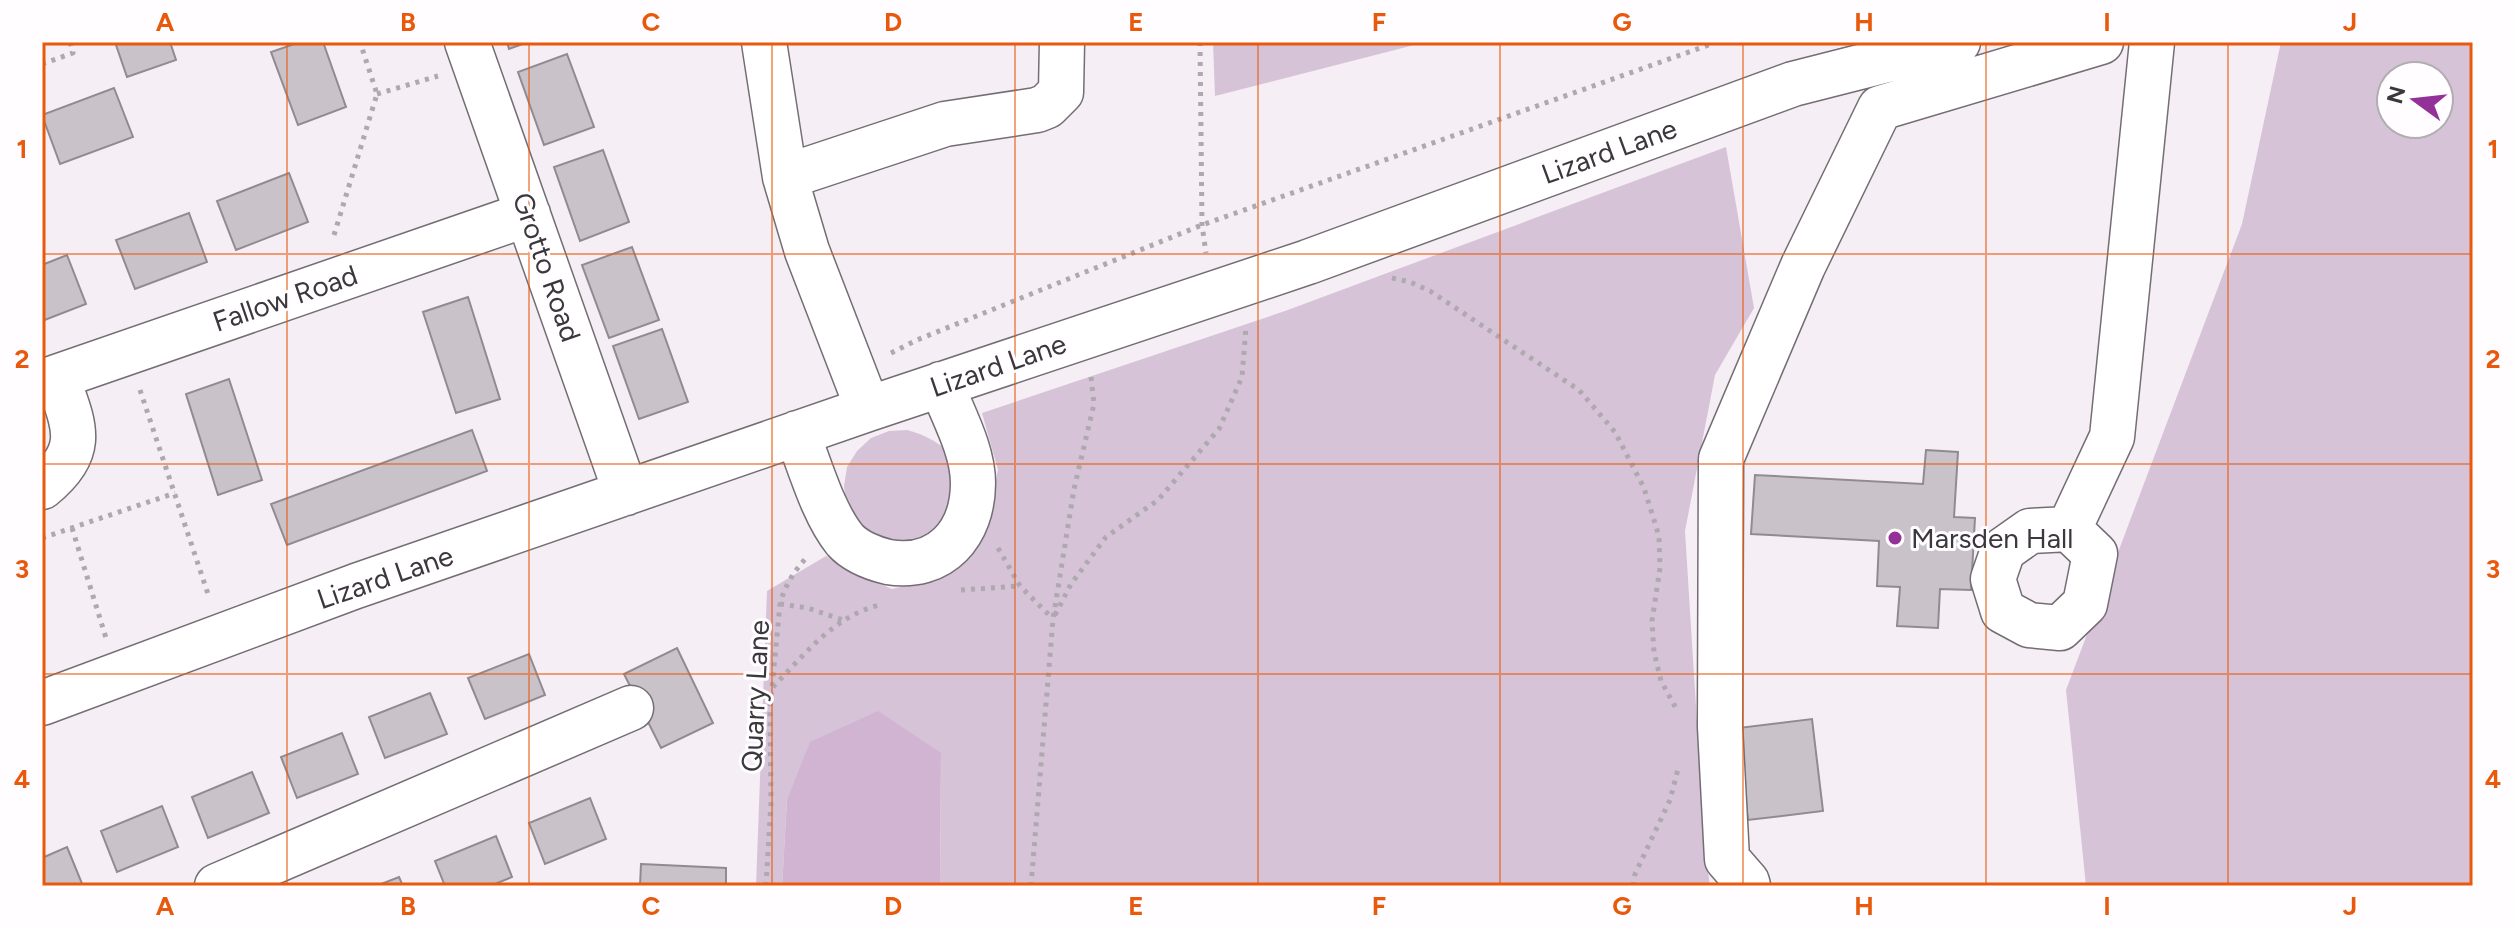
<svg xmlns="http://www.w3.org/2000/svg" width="2515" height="928" font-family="Figtree,sans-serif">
<rect width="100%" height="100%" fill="#f5eef5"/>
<!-- green -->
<path fill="#d7c3d7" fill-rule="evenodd" d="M1213,42H1426L1215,96Z
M2281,42H2473V886H2086L2066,690L2242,224ZM2391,76H2439V124H2391Z
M1726,147L1754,308L1715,375L1685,531L1705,851L1710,886H940L941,753L787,800L782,886H756L767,591L826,556L847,570L892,589L948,574L986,522L998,470L982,413L1285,311Z
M907,430C930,436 959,451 959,479C959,491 944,520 940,532L904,546L867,535L846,504L844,486L847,467L857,451L871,438L889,431Z"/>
<!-- forest -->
<path fill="#d1b4d1" d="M878,711L941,753L940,886H782L787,800L810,742Z"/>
<!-- building -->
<path fill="#c9c3c9" stroke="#918b91" stroke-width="2" d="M115,42H170L176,60L127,77Z
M300,42H323L346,107L298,125L271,52Z
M507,42H528L509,49Z
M567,54L594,127L544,145L518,72Z
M114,88L133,137L60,164L42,115Z
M603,150L629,222L580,241L554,167Z
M289,173L308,222L236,250L217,201Z
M189,213L207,262L135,289L116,240Z
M632,247L659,320L609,338L582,265Z
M67,255L86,304L42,321V265Z
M468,297L500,399L456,413L423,312Z
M662,329L688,402L639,419L613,346Z
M229,379L262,480L218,495L186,394Z
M472,430L487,471L287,545L271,504Z
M1926,450L1958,452L1954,517L1975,518L1971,590L1940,589L1938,628L1897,626L1900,587L1877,586L1879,541L1751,534L1755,475L1923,484Z
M677,648L713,723L661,748L624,674Z
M529,654L545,695L485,719L468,678Z
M430,693L447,734L385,758L369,717Z
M1812,719L1823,811L1748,820L1738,728Z
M342,733L358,774L297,798L281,757Z
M252,772L269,813L208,838L192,797Z
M590,798L606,839L545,864L529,823Z
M162,806L178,847L117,872L101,831Z
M496,836L512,877L490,886H445L435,861Z
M67,847L83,886H42V858Z
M641,864L726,868V886H640Z
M399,877L403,886H376Z"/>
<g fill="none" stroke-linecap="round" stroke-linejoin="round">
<!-- minor casing -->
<g stroke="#746e74" stroke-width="47">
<path id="minor" d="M467,42L626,493
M764,42L785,177L807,251L868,409
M785,177L945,124L1037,110L1047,106L1061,92L1062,42
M42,382L528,214
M797,433C810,466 823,513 845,540C856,552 872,558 888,562C941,571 973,533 973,483C973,450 953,415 941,384
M42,487C88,450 74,426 57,377
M2069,529L2112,437L2152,42
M2069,529L2095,554L2085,604L2060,628L2029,625L2003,611L1993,579L2003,550L2030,531Z
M42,703L356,586L868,409L1308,262L1793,84L1958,42
M217,886L631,708
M1748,886L1747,882L1727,859L1720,727L1721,459L1803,266L1880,108L2101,42"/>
</g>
<!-- path -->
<path stroke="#aea9ae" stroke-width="5" stroke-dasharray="4 6" stroke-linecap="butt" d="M1200,42L1202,225L1206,253
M42,64L73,53L70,42
M377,94L438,76
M334,235L377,94L360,42
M1392,278L1410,282L1430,291L1579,390L1615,432L1644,488L1659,536L1660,568L1652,621L1654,652L1661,681L1678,712
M891,353L917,340L1202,225L1717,42
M140,390L209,597
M72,528L106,638
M42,538L175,493
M998,548L1020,586L1052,618
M961,590L1020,586
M780,604L808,608L843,620
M1055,615L1071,584L1106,537L1158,500L1219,429L1242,377L1246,327
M773,687C804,655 835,615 880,605
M766,886L771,802L770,709L780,604C785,585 794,571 808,556
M1031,886L1053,619L1074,489L1094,404L1091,377
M1633,886L1635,874L1670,800L1678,769"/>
<!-- minor -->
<use href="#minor" stroke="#fff" stroke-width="44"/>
</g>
<!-- grid -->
<path fill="none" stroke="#e8590c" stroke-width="2" stroke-opacity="0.55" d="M287,42V886M529,42V886M772,42V886M1015,42V886M1258,42V886M1500,42V886M1743,42V886M1986,42V886M2228,42V886M42,254H2473M42,464H2473M42,674H2473"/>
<!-- markers -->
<circle fill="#933198" stroke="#fffdff" stroke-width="3" cx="1895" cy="538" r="8"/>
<g text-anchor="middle" stroke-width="6" stroke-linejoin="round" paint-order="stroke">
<!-- street labels -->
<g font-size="28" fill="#3b383b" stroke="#fffdff">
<text transform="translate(1609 151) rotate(-20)" y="10">Lizard Lane</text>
<text transform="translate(547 267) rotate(71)" y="10">Grotto Road</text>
<text transform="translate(285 298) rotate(-19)" y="10">Fallow Road</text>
<text transform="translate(998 365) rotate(-19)" y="10">Lizard Lane</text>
<text transform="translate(385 577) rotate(-19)" y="10">Lizard Lane</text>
<text transform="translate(755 696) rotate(-87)" y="10">Quarry Lane</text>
</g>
<!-- poi labels -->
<g font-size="28" fill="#3b383b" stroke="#fffdff" text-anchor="start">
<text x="1911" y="548">Marsden Hall</text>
</g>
</g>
<!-- border -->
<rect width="2515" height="928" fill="none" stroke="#fffdff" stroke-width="88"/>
<!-- north arrow -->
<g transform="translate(2415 100) rotate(285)"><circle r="38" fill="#fffdff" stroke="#b1aeb1" stroke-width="2"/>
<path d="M0-6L14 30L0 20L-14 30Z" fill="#933198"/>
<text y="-12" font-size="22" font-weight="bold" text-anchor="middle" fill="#3b383b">N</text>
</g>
<rect x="44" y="44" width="2427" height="840" fill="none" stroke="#e8590c" stroke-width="3"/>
<g font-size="26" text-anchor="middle" font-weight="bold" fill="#e8590c">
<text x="165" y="31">A</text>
<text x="408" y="31">B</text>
<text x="651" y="31">C</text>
<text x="893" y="31">D</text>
<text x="1136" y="31">E</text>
<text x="1379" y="31">F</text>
<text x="1622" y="31">G</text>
<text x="1864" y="31">H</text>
<text x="2107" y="31">I</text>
<text x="2350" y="31">J</text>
<text x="22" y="158">1</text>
<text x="2493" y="158">1</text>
<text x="22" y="368">2</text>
<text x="2493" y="368">2</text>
<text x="22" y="578">3</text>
<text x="2493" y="578">3</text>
<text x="22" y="788">4</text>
<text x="2493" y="788">4</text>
<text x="165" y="915">A</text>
<text x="408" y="915">B</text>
<text x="651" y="915">C</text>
<text x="893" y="915">D</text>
<text x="1136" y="915">E</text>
<text x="1379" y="915">F</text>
<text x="1622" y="915">G</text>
<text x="1864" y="915">H</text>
<text x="2107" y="915">I</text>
<text x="2350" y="915">J</text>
</g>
</svg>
